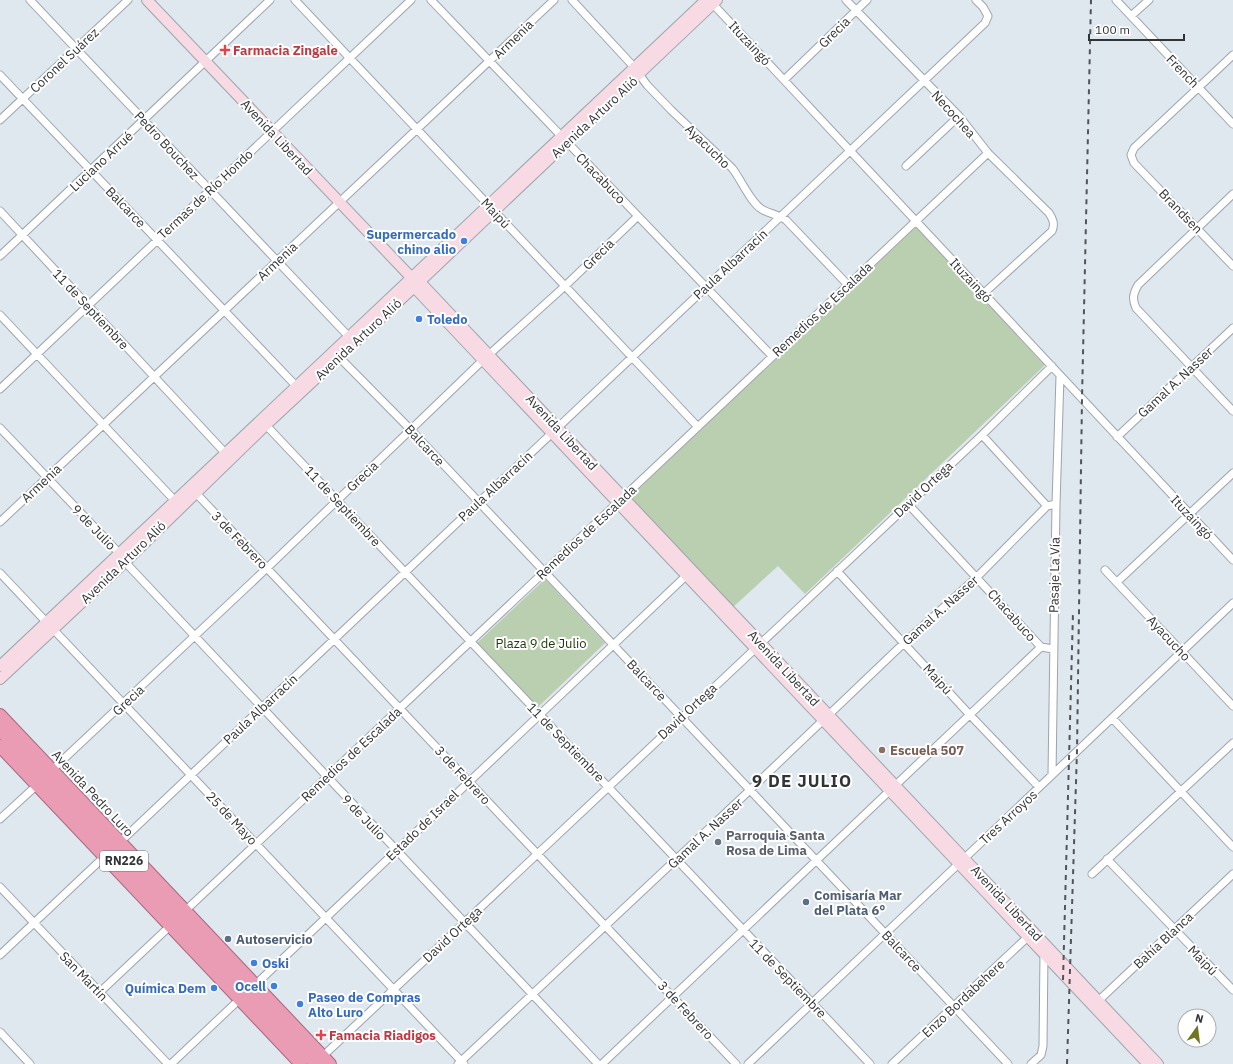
<svg xmlns="http://www.w3.org/2000/svg" width="1233" height="1064" font-family="'IBM Plex Sans',sans-serif">
<rect width="100%" height="100%" fill="#dfe7ef"/>
<!-- green -->
<path fill="#bacfaf" d="M916,227L1045,365L805,594L778,566L732,608L630,499L631,496Z
M545,579L605,643L538,707L477,643Z"/>
<g fill="none" stroke-linecap="round" stroke-linejoin="round">
<!-- minor casing -->
<g stroke="#9da4ab" stroke-width="9">
<path id="minor" d="M30,0L352,340
M295,0L698,427
M431,0L772,356
M572,0L634,67L647,85L671,110L732,168C741,179 751,204 763,210C771,214 779,215 786,220L848,285
M846,0L959,116L988,153L1049,213C1053,219 1055,224 1052,231L983,294
M1116,0L1233,124
M711,2L1233,560
M1131,16L1149,0
M1233,55L1134,148L1131,155L1134,163L1233,266
M0,75L299,389
M784,80L867,0
M0,120L128,0
M906,166L959,116
M1233,194L1138,285C1133,294 1132,299 1136,308L1233,411
M0,211L228,456
M0,256L270,0
M0,315L178,504
M336,354L411,430L1008,1064
M0,389L411,0
M263,422L870,1064
M0,428L119,553L125,562L598,1064
M982,435L1047,506
M1117,437L1233,328
M193,490L736,1064
M908,504L1041,647L1053,649
M0,522L554,0
M1105,570L1233,706
M837,571L970,715L1039,787
M0,573L464,1064
M1117,582L1233,473
M1112,718L1233,847
M52,770L267,568L483,360L565,286L638,216
M1052,775L1056,504L1060,376
M0,819L37,785
M118,844L985,23L988,16L983,7L976,0
M1107,859L1233,990
M1092,874L1233,743
M0,887L168,1064
M185,911L988,153
M0,955L106,855
M253,987L689,573
M100,992L170,926
M1095,1004L1233,874
M0,1032L30,1064
M323,1056L982,435L1052,366
M171,1064L242,997
M458,1064L750,790L904,643L977,577L1047,506L1056,504
M602,1064L1041,647
M748,1064L1233,603
M892,1064L1031,934
M1031,1064L1041,1055L1043,1046L1044,953"/>
</g>
<!-- secondary casing -->
<g stroke="#9da4ab" stroke-width="12">
<path id="secondary" d="M147,0L408,274L420,282L1158,1064
M409,276L414,287L1148,1064
M0,666L706,0
M0,679L125,562L266,425L414,287L717,0"/>
</g>
<!-- trunk casing -->
<g stroke="#a6687d" stroke-width="14">
<path id="trunk" d="M0,715L330,1064
M0,730L316,1064
M0,746L301,1064"/>
</g>
<!-- minor -->
<use href="#minor" stroke="#fff" stroke-width="7"/>
<!-- secondary -->
<use href="#secondary" stroke="#f7dae3" stroke-width="10"/>
<!-- trunk -->
<use href="#trunk" stroke="#ea9cb4" stroke-width="12"/>
<!-- rail -->
<path stroke="#515559" stroke-width="2" stroke-dasharray="5 5" stroke-linecap="butt" d="M1063,980L1073,612
M1067,1064L1077,751L1082,398L1091,0"/>
</g>
<!-- markers -->
<g fill="#e0444e" stroke="#fff" stroke-width="1.5">
<path d="M223 44h4v4h4v4h-4v4h-4v-4h-4v-4h4z"/>
<path d="M319 1029h4v4h4v4h-4v4h-4v-4h-4v-4h4z"/>
</g>
<g fill="#3f7fe0" stroke="#fff" stroke-width="1.5">
<circle cx="464" cy="241" r="4"/>
<circle cx="419" cy="319" r="4"/>
<circle cx="254" cy="963" r="4"/>
<circle cx="274" cy="986" r="4"/>
<circle cx="214" cy="988" r="4"/>
<circle cx="300" cy="1004" r="4"/>
</g>
<circle fill="#8d6e63" stroke="#fff" stroke-width="1.5" cx="882" cy="750" r="4"/>
<circle fill="#6b7280" stroke="#fff" stroke-width="1.5" cx="718" cy="842" r="4"/>
<g fill="#5c6f8a" stroke="#fff" stroke-width="1.5">
<circle cx="806" cy="902" r="4"/>
<circle cx="228" cy="939" r="4"/>
</g>
<g text-anchor="middle" stroke-width="4" stroke-linejoin="round" paint-order="stroke">
<!-- shield labels -->
<rect fill="#fff" stroke="#6f7173" stroke-width="1" x="100" y="851" width="48" height="20" rx="3"/>
<g font-size="12" font-weight="bold" fill="#313437">
<text x="124" y="865">RN226</text>
</g>
<!-- street labels -->
<g font-size="13" fill="#313437" stroke="#fff">
<text transform="translate(834 32) rotate(-44)" y="5">Grecia</text>
<text transform="translate(513 39) rotate(-44)" y="5">Armenia</text>
<text transform="translate(750 43) rotate(47)" y="5">Ituzaingó</text>
<text transform="translate(64 60) rotate(-43)" y="5">Coronel Suárez</text>
<text transform="translate(1183 71) rotate(46)" y="5">French</text>
<text transform="translate(954 114) rotate(48)" y="5">Necochea</text>
<text transform="translate(594 117) rotate(-43)" y="5">Avenida Arturo Alió</text>
<text transform="translate(277 137) rotate(47)" y="5">Avenida Libertad</text>
<text transform="translate(167 145) rotate(47)" y="5">Pedro Bouchez</text>
<text transform="translate(708 146) rotate(44)" y="5">Ayacucho</text>
<text transform="translate(101 161) rotate(-43)" y="5">Luciano Arrué</text>
<text transform="translate(601 178) rotate(46)" y="5">Chacabuco</text>
<text transform="translate(205 194) rotate(-43)" y="5">Termas de Río Hondo</text>
<text transform="translate(126 207) rotate(46)" y="5">Balcarce</text>
<text transform="translate(1181 211) rotate(46)" y="5">Brandsen</text>
<text transform="translate(496 213) rotate(47)" y="5">Maipú</text>
<text transform="translate(598 254) rotate(-44)" y="5">Grecia</text>
<text transform="translate(277 261) rotate(-43)" y="5">Armenia</text>
<text transform="translate(730 264) rotate(-43)" y="5">Paula Albarracín</text>
<text transform="translate(971 280) rotate(47)" y="5">Ituzaingó</text>
<text transform="translate(91 309) rotate(47)" y="5">11 de Septiembre</text>
<text transform="translate(822 309) rotate(-43)" y="5">Remedios de Escalada</text>
<text transform="translate(358 339) rotate(-43)" y="5">Avenida Arturo Alió</text>
<text transform="translate(1175 382) rotate(-43)" y="5">Gamal A. Nasser</text>
<text transform="translate(562 432) rotate(47)" y="5">Avenida Libertad</text>
<text transform="translate(425 445) rotate(47)" y="5">Balcarce</text>
<text transform="translate(362 476) rotate(-43)" y="5">Grecia</text>
<text transform="translate(41 483) rotate(-43)" y="5">Armenia</text>
<text transform="translate(495 486) rotate(-43)" y="5">Paula Albarracín</text>
<text transform="translate(923 489) rotate(-43)" y="5">David Ortega</text>
<text transform="translate(343 506) rotate(47)" y="5">11 de Septiembre</text>
<text transform="translate(1192 517) rotate(47)" y="5">Ituzaingó</text>
<text transform="translate(94 527) rotate(46)" y="5">9 de Julio</text>
<text transform="translate(586 532) rotate(-43)" y="5">Remedios de Escalada</text>
<text transform="translate(240 540) rotate(46)" y="5">3 de Febrero</text>
<text transform="translate(123 562) rotate(-44)" y="5">Avenida Arturo Alió</text>
<text transform="translate(1054 575) rotate(-89)" y="5">Pasaje La Vía</text>
<text transform="translate(940 610) rotate(-42)" y="5">Gamal A. Nasser</text>
<text transform="translate(1012 615) rotate(48)" y="5">Chacabuco</text>
<text transform="translate(1169 638) rotate(47)" y="5">Ayacucho</text>
<text transform="translate(784 668) rotate(47)" y="5">Avenida Libertad</text>
<text transform="translate(938 679) rotate(48)" y="5">Maipú</text>
<text transform="translate(647 680) rotate(47)" y="5">Balcarce</text>
<text transform="translate(128 700) rotate(-43)" y="5">Grecia</text>
<text transform="translate(260 709) rotate(-43)" y="5">Paula Albarracín</text>
<text transform="translate(687 711) rotate(-43)" y="5">David Ortega</text>
<text transform="translate(566 742) rotate(46)" y="5">11 de Septiembre</text>
<text transform="translate(351 754) rotate(-43)" y="5">Remedios de Escalada</text>
<text transform="translate(463 775) rotate(47)" y="5">3 de Febrero</text>
<text transform="translate(93 793) rotate(47)" y="5">Avenida Pedro Luro</text>
<text transform="translate(364 817) rotate(46)" y="5">9 de Julio</text>
<text transform="translate(1008 817) rotate(-43)" y="5">Tres Arroyos</text>
<text transform="translate(232 818) rotate(47)" y="5">25 de Mayo</text>
<text transform="translate(422 825) rotate(-44)" y="5">Estado de Israel</text>
<text transform="translate(705 833) rotate(-43)" y="5">Gamal A. Nasser</text>
<text transform="translate(1007 903) rotate(47)" y="5">Avenida Libertad</text>
<text transform="translate(452 934) rotate(-43)" y="5">David Ortega</text>
<text transform="translate(1163 940) rotate(-43)" y="5">Bahía Blanca</text>
<text transform="translate(902 951) rotate(47)" y="5">Balcarce</text>
<text transform="translate(1203 960) rotate(46)" y="5">Maipú</text>
<text transform="translate(84 976) rotate(46)" y="5">San Martín</text>
<text transform="translate(788 978) rotate(46)" y="5">11 de Septiembre</text>
<text transform="translate(963 998) rotate(-43)" y="5">Enzo Bordabehere</text>
<text transform="translate(686 1010) rotate(47)" y="5">3 de Febrero</text>
</g>
<!-- health labels -->
<g font-size="13" font-weight="bold" fill="#be3a42" stroke="#fff" text-anchor="start">
<text x="233" y="55">Farmacia Zingale</text>
<text x="329" y="1040">Famacia Riadigos</text>
</g>
<!-- shop labels -->
<g font-size="13" font-weight="bold" fill="#366cbe" stroke="#fff" text-anchor="end">
<text x="456" y="239">Supermercado<tspan x="456" dy="15">chino alio</tspan></text>
<text x="427" y="324" text-anchor="start">Toledo</text>
<text x="262" y="968" text-anchor="start">Oski</text>
<text x="266" y="991">Ocell</text>
<text x="206" y="993">Química Dem</text>
<text x="308" y="1002" text-anchor="start">Paseo de Compras<tspan x="308" dy="15">Alto Luro</tspan></text>
</g>
<!-- park labels -->
<g font-size="13" fill="#1b3805" stroke="#fff">
<text x="541" y="648">Plaza 9 de Julio</text>
</g>
<!-- education labels -->
<g font-size="13" font-weight="bold" fill="#785e54" stroke="#fff" text-anchor="start">
<text x="890" y="755">Escuela 507</text>
</g>
<!-- worship labels -->
<g font-size="13" font-weight="bold" fill="#5b616d" stroke="#fff" text-anchor="start">
<text x="726" y="840">Parroquia Santa<tspan x="726" dy="15">Rosa de Lima</tspan></text>
</g>
<!-- service labels -->
<g font-size="13" font-weight="bold" fill="#4e5e75" stroke="#fff" text-anchor="start">
<text x="814" y="900">Comisaría Mar<tspan x="814" dy="15">del Plata 6°</tspan></text>
<text x="236" y="944">Autoservicio</text>
</g>
<!-- district labels -->
<g font-size="17" font-weight="bold" letter-spacing="1" fill="#313437" stroke="#fff">
<text x="802" y="787">9 DE JULIO</text>
</g>
</g>
<!-- north arrow -->
<g transform="translate(1197 1028) rotate(14)"><circle r="19" fill="#ffffff" stroke="#adaeaf"/>
<path d="M0-3L7 15L0 10L-7 15Z" fill="#717720"/>
<text y="-6" font-size="11" font-weight="bold" text-anchor="middle" fill="#313437">N</text>
</g>
<!-- scale -->
<path d="M1089 34v6h95v-6" fill="none" stroke="#313437" stroke-width="2"/>
<text x="1095" y="34" font-size="12" fill="#313437" stroke="#ffffff" stroke-width="3" paint-order="stroke">100 m</text>
</svg>
